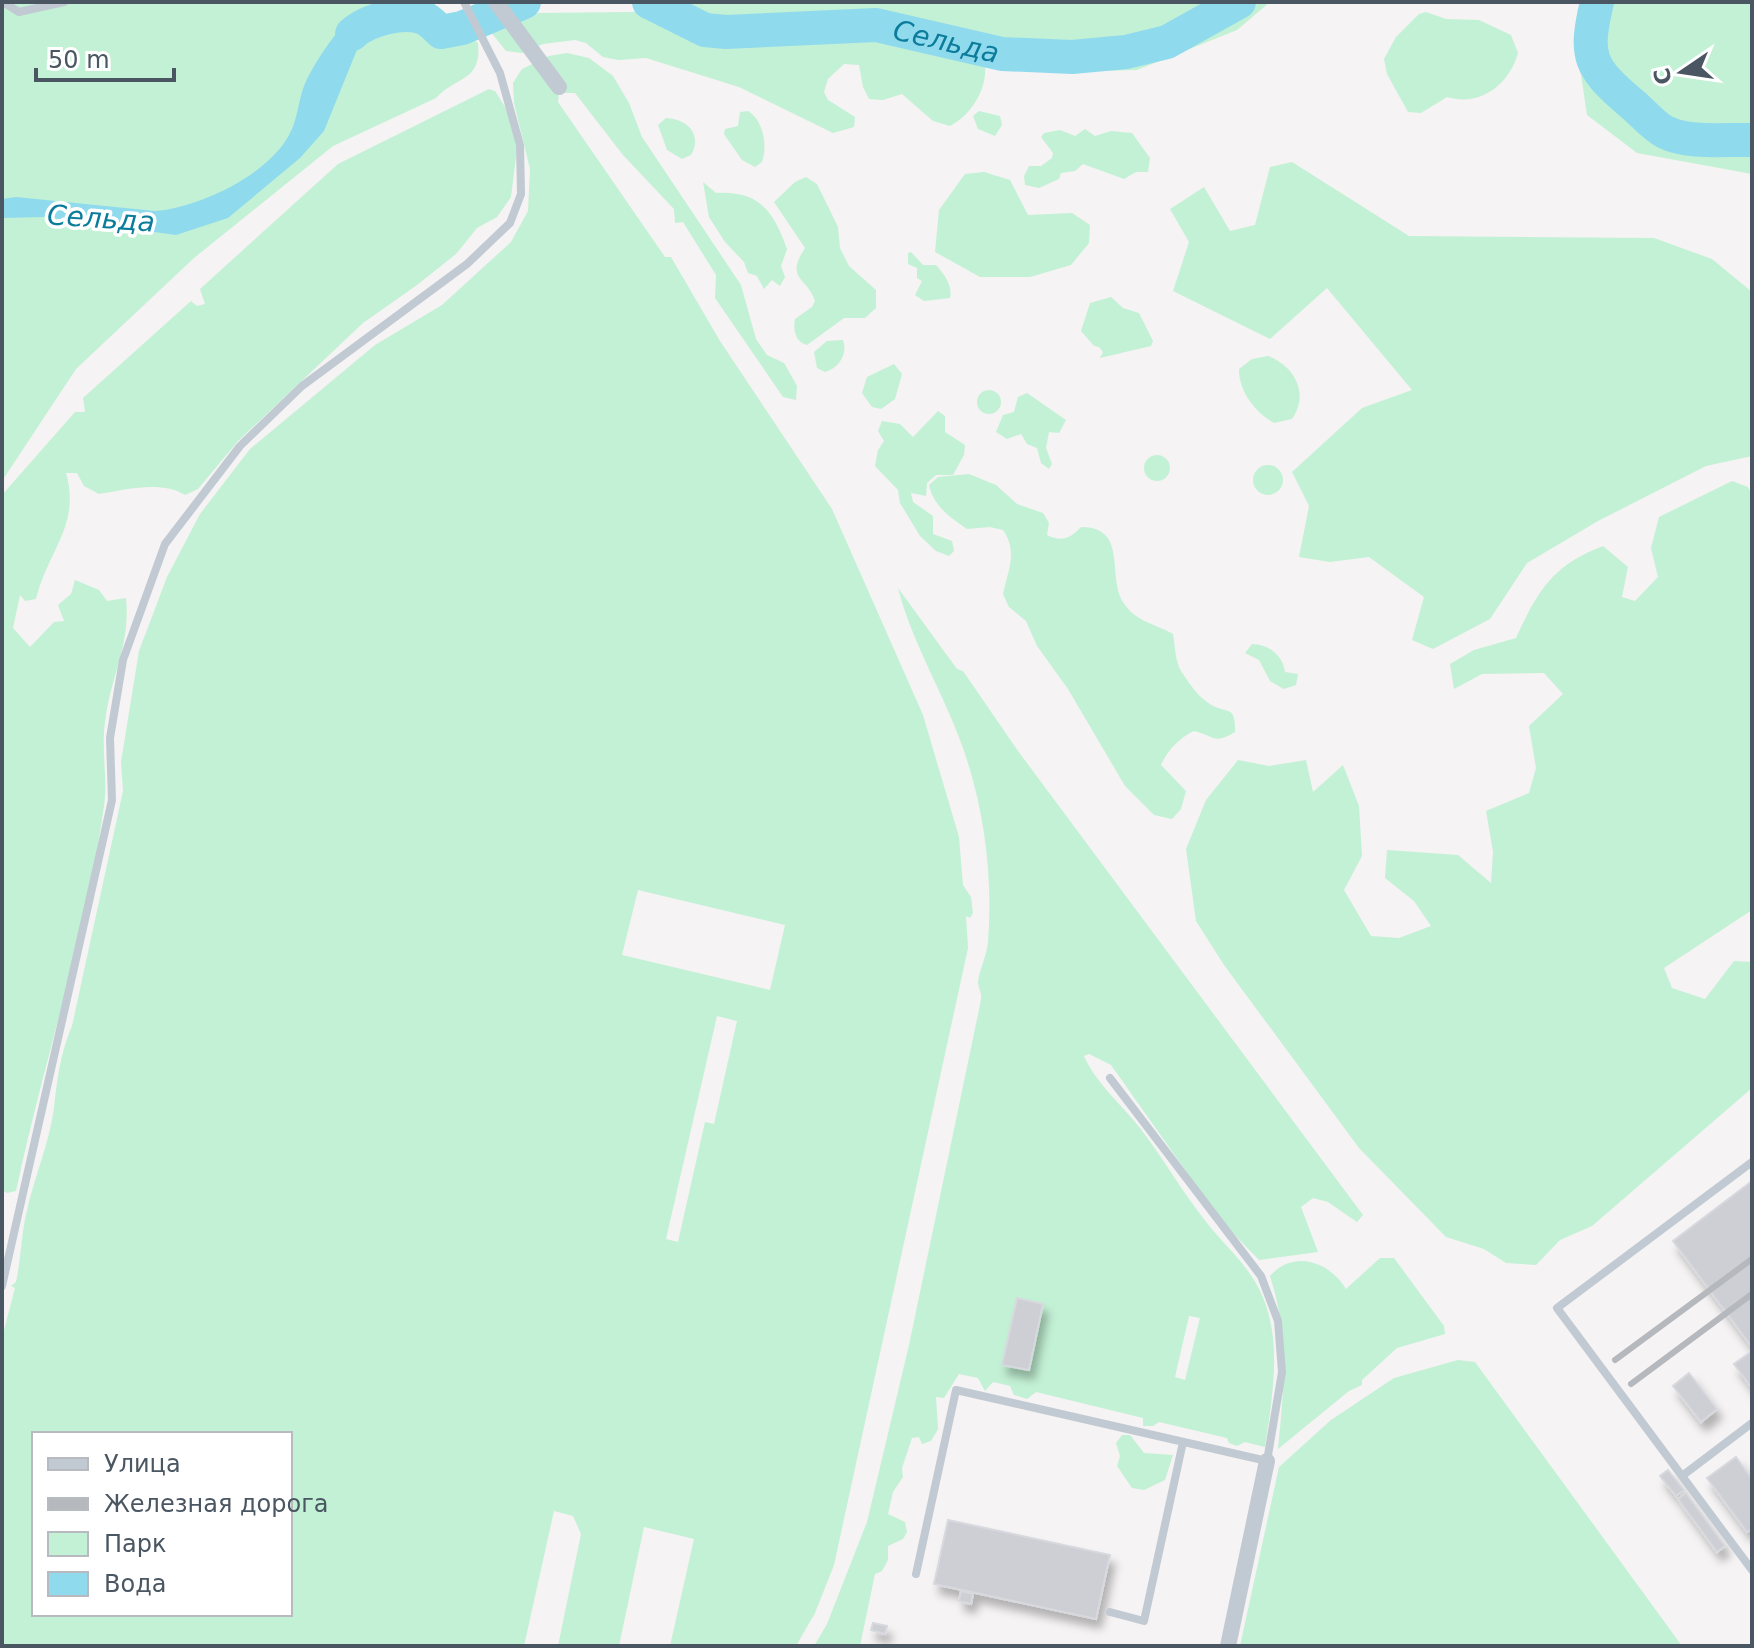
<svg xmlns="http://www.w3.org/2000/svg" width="1754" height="1648" font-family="'DejaVu Sans',sans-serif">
<defs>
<filter id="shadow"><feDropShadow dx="5" dy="9" stdDeviation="4" flood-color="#0004"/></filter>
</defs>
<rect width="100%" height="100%" fill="#f5f3f3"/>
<!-- green -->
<path fill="#c3f1d5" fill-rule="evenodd" d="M2,2H382L398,29H420L436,46H457L468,36L478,43C482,82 456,76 436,98L333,146L194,258L76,369L2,481Z
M650,2H1270L1237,30L1137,70L1067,72L1007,48L809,21L745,25Z
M1588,2H1752V174L1637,153L1587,115L1580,68Z
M631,12C640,12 653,10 662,13C679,19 691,38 709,42C733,48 758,43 782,41C842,37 935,27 985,67C987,90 970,116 950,126L933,121L902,94L883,100L869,99L863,87L859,65L844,64L828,79L824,92L828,100L855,117L854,127L833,133L739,87L646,58L618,60L603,57L586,43L575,40L543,44L522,53L506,51L490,31L494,25L538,13Z
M1426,12L1446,19L1479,20L1511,35L1518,53C1509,85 1480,107 1447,97L1421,113L1408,112L1387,74L1384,59L1396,37L1419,14Z
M567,53L589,58L613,76L629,103L642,137L741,285L756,339L767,355L784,363L797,386L796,400L783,397L715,298L716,275L683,222L675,223L674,209L623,155L575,93H559L558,102L665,257H671L720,341L832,509L923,715L959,837L963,885L971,897L973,913L970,918L966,916L968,948L834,1565L815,1613L796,1646H670L694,1539L644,1527L619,1646H558L581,1534L573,1516L554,1511L524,1646H2V1338L15,1288L11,1286L16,1282C21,1259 21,1237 26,1215C33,1180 49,1145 54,1108C57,1080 60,1054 72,1026L123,791L121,762L139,651L167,577L200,514L250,449L375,345L442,305L511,242L528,211L530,169L514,103L513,83L522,69L549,56ZM638,890L785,925L770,990L622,955ZM717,1016L737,1021L714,1124L705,1122L678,1242L666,1239ZM34,1434H290V1614H34Z
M489,89L495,91L507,110L517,149L511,197L497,217L477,228L456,254L417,285L363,323L238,441L198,489L185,495C162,480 124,490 99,494L84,486L77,473H66C81,525 48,550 36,599L25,601L20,595L13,628L30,647L54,622L64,621L58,605L71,594L75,580L99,590L107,601L126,598C131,644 110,678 105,722C101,750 108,779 104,806C86,935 43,1064 16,1191L7,1193L2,1190V495L75,412H85L83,398L191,301L197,306L205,304L200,289L338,164Z
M748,111C763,120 768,145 762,162L755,167L742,160L724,134L725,129L738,126L740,112Z
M979,111L1000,116L1002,125L995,136L978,129L973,116Z
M666,118C687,119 703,134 691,155L682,159L667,150L658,125Z
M1085,129L1095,136L1111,131L1132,133L1150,158L1148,172H1136L1124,179L1083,164L1075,171L1061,173L1059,179L1039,188L1025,185L1024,176L1029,166H1041L1052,158L1053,153L1041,137L1044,133L1060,130L1075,136Z
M1292,162L1409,236L1654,238L1712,259L1752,292V456L1706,466L1598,521L1527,563L1490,619L1433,649L1412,640L1424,597L1369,557L1330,562L1299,557L1309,506L1292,472L1362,408L1412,390L1327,288L1270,339L1173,291L1189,242L1170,209L1204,187L1230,231L1255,225L1270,167Z
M984,172L1010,180L1028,215L1072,213L1090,225L1089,243L1071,265L1030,277H980L935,252L939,210L965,174Z
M806,177L817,184L838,227L840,248L849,266L876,290V308L865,318H844L807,345C795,342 793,329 795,319L812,307L815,301C808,277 784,280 805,248L774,202L795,182Z
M703,182L716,193C759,191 773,210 787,249L781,266L785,277L780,286L772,280L764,289L757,276L748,273L744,262L725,242L709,217Z
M911,252L923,265H936C944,274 953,286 950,298L924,301L915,295L922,281L917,278V268L908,264V253Z
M1111,297L1123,308L1139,313L1153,341L1151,346L1100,358L1103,352L1099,347L1094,346L1081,331L1090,303Z
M843,340C848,354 839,368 825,372L817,368L814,352L827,341Z
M1268,356C1294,366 1310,393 1292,419L1274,423C1255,412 1239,392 1239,369L1252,359Z
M894,364L902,374L895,399L881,409L872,407L862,393L867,377Z
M977 402a12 12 0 1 1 24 0a12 12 0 1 1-24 0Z
M1027,393L1066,420L1059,433L1049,432L1046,448L1052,464L1049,469L1041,463L1037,448L1027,444L1021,434L1007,439L996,432L1003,415L1014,412L1018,397Z
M938,411L945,416V432L965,445L964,455L953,475H936L927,483L926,496L911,493L913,502L933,516V534L952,541L954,551L949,556L936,551L920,536L900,503L898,490L875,466L878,450L884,441L878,431L882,421L900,424L913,437Z
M1144 468a13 13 0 1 1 26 0a13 13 0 1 1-26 0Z
M1253 480a15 15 0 1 1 30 0a15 15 0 1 1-30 0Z
M969,474L996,485L1017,504L1043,513L1049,523L1047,535C1061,542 1070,539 1081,527C1130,527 1105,579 1125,605C1137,622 1156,624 1173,634C1175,645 1175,661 1181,671C1189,683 1198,697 1210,704C1226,715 1236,703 1235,732C1213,745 1215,736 1194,731C1180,737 1167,751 1161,765L1186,791L1181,809L1172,819L1154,815L1125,786L1068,689L1037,646L1026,621L1009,607L1003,594C1008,571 1018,551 1003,530L990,527L967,529C950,517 934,507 929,485L938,477Z
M1732,481L1748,487L1752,495V910L1664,968L1672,988L1705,999L1734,961L1752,962V1088L1592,1226L1560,1240L1536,1265L1506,1263L1484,1249L1446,1237L1359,1148L1224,965L1196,921L1186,849L1206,800L1238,760L1269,766L1306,760L1313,792L1343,765L1359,806L1362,856L1344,890L1371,936L1399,938L1431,926L1414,901L1385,878L1387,850L1458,855L1491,883L1493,852L1486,811L1529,793L1536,768L1529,726L1563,694L1544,673L1482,674L1454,689L1450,664L1474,650L1516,638C1538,590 1553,565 1603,546L1628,567L1622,597L1635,601L1658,577L1651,548L1659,517Z
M898,588L957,669L963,671L1018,751L1363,1215L1357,1222L1328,1202L1313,1198L1301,1207L1318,1252L1259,1260L1222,1222L1111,1065L1089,1054L1084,1056C1095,1082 1122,1105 1140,1128C1163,1158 1183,1193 1207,1223C1222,1242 1241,1259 1254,1280C1285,1330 1273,1392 1265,1447L1245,1442L1237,1446L1229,1443L1227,1438L1159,1422L1153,1426H1143V1418L1036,1392L1027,1399L1014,1395L1010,1386L993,1382L985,1391L978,1378L959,1374L944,1398L936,1397L938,1429L931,1441L922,1444L919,1437L912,1438L902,1468L903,1477L893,1492L888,1514L905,1522L907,1532L903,1539L888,1546V1560L882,1571L875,1574L860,1646H814L827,1624L867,1522L909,1345L981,1000C982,992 979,990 978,983C978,974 987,955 988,942C993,879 985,813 965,754C946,697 913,646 898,588ZM1189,1316L1200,1318L1185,1380L1175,1377Z
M1252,644C1268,644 1283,655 1285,672L1298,674L1296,685L1284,689L1270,681L1259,660L1245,653Z
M1380,1258H1394L1444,1326L1445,1334L1397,1348L1362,1380V1385L1349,1391L1278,1449C1284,1389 1289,1335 1270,1276C1294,1249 1330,1262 1346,1289Z
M1458,1360L1475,1362L1682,1646H1240L1279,1467L1331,1420L1394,1378Z
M1122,1435H1130L1144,1453L1173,1455L1165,1480L1144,1490L1132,1488L1117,1466L1120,1456L1116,1443Z"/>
<!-- water -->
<path fill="#90daee" d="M382,2L398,29L363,35L324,131L300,158L228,218L176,235L44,217L2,218V199L16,197L155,211C198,208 268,175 289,135C299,118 298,95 308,77C322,51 351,5 382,2Z"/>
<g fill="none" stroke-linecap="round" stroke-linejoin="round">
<!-- river -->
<g stroke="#90daee" stroke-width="34">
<path id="s1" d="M649,2L705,30L726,32L876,25L1002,54L1072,57L1126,52L1167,42L1239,2"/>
<path d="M1597,2C1584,57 1589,67 1631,103C1642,112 1653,126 1665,132C1689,144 1726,139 1752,140"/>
<path d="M352,34C367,20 405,9 426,19C431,22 437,28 441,32L462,28L524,2"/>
</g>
</g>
<!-- building -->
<path fill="#cdcfd5" stroke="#d7d9de" stroke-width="2" filter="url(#shadow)" d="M1752,1181V1347L1673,1241Z
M1017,1298L1043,1304L1029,1370L1002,1365Z
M1752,1351V1388L1734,1364Z
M1689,1373L1717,1409L1701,1422L1673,1386Z
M1736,1457L1752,1479V1529L1747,1532L1707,1478Z
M1668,1470L1684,1490L1676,1496L1660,1476Z
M1686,1493L1725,1546L1717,1552L1678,1499Z
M948,1520L1110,1555L1096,1619L934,1584Z
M961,1591L973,1594L971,1604L959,1601Z
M873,1623L887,1626L885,1634L871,1630Z"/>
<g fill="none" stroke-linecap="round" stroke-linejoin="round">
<!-- service -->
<path stroke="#c1cad2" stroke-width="8" d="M3,2L19,12L64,2
M2,1286L112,800L110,738L123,660L165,544L240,446L302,386L467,264L510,223L521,194L520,145L500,73L464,2
M1752,1423L1682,1476L1752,1570
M1682,1476L1557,1308L1752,1162
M916,1574L956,1390L1267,1461L1282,1372L1278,1321L1261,1276L1110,1078
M1110,1612L1144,1621L1183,1442"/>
<!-- minor -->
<path stroke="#c1cad2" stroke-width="16" d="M496,2L559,87
M1228,1646L1267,1461"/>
<!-- rail -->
<path stroke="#b5b8bd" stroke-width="6" d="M1615,1360L1752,1259
M1631,1384L1752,1294"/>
</g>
<g text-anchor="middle" stroke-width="7" stroke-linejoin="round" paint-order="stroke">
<!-- water labels -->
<g font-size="28" font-style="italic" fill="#0c7c9b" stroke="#fff">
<text dy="10" stroke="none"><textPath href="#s1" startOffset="306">Сельда</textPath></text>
<text transform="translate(101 218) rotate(4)" y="10">Сельда</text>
</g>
</g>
<!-- border -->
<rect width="1754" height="1648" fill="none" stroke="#4a5661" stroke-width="8"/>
<!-- legend -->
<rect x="32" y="1432" width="260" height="184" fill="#ffffff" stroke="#b7bbc0" stroke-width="2"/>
<rect x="48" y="1458" width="40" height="12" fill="#c1cad2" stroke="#b7bbc0" stroke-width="2"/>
<text x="104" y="1472" font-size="24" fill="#4a5661">Улица</text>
<rect x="48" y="1498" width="40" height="12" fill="#b5b8bd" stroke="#b7bbc0" stroke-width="2"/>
<text x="104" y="1512" font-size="24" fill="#4a5661">Железная дорога</text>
<rect x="48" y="1532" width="40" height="24" fill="#c3f1d5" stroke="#b7bbc0" stroke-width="2"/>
<text x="104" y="1552" font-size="24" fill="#4a5661">Парк</text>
<rect x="48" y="1572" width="40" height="24" fill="#90daee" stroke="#b7bbc0" stroke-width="2"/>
<text x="104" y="1592" font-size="24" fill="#4a5661">Вода</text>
<!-- north arrow -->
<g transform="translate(1682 72) rotate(257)" stroke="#ffffff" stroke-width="6" paint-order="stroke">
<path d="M0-6L14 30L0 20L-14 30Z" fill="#4a5661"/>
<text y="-12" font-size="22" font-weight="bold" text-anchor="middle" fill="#4a5661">С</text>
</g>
<!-- scale -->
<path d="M36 68v12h138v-12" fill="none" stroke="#4a5661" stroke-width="4"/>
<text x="48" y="68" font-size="24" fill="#4a5661" stroke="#ffffff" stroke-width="6" paint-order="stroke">50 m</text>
</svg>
